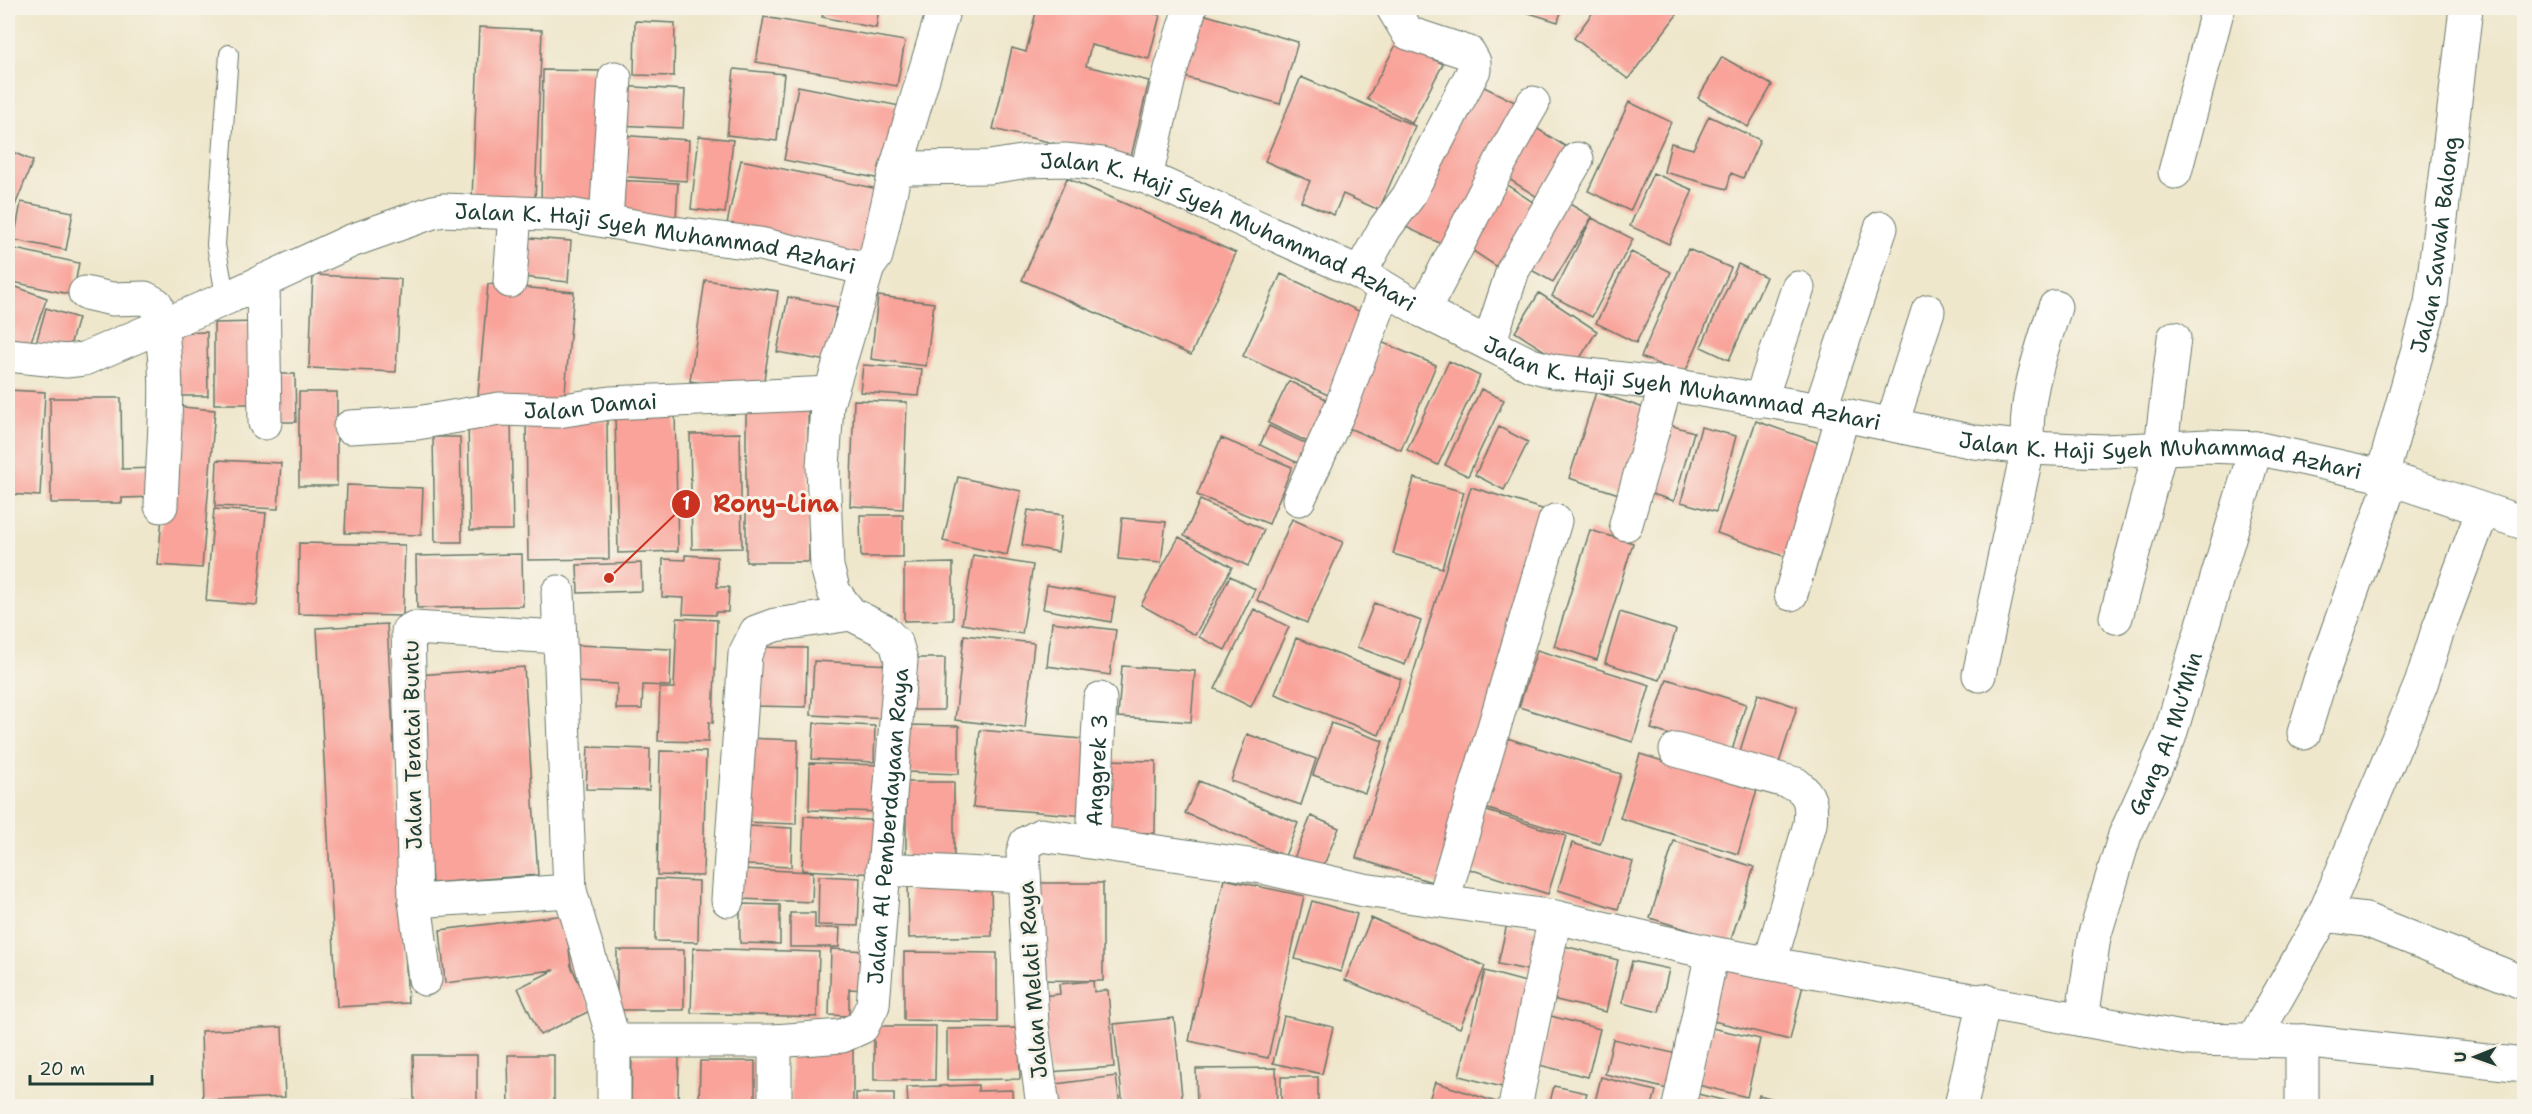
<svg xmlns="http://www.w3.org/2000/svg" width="2532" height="1114" font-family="'Shantell Sans',sans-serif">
<rect width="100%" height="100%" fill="#f7f3e8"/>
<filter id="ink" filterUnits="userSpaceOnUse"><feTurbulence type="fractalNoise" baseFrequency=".0167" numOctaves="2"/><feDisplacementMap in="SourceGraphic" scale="12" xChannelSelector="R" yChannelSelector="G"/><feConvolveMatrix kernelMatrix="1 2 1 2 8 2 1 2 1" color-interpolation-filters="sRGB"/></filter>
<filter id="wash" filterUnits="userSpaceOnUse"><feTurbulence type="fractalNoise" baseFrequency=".008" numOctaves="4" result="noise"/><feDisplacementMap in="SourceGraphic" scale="24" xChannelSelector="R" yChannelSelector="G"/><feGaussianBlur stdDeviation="1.35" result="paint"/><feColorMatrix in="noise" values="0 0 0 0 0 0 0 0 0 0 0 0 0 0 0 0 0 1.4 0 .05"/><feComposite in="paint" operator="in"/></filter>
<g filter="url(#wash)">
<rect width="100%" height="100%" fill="#efe7cc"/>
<g id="blocks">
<!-- building -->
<path fill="#f9a39a" d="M825,8H879L876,28L822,17Z
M1037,8H1129L1160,15L1149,59L1091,45L1086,66L1149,81L1130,161L993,129L1012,48L1026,52Z
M1513,8H1562L1558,22Z
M1596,8H1682L1628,79L1574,38Z
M1196,12L1298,42L1280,104L1178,75Z
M764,17L905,41L897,86L756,62Z
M635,21L675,23L674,76L634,75Z
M479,27L542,30L535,201L472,199Z
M1398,41L1443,64L1412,123L1367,99Z
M1722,57L1772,85L1748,127L1698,98Z
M734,69L784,74L777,141L727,135Z
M543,70L606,71L605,205L541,204Z
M1301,77L1415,126L1379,210L1343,194L1334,215L1301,201L1310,181L1265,161Z
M1476,83L1523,106L1454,250L1406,227Z
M618,86L685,90L683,128L616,125Z
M798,86L900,106L886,180L784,160Z
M1629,102L1671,122L1630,211L1588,191Z
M1709,116L1760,140L1743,178L1731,173L1727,189L1664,172L1671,143L1693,149Z
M1525,121L1576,153L1545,202L1495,170Z
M618,135L689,140L687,181L615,176Z
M699,136L733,140L725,213L691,209Z
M8,150L33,161L8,223Z
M741,160L878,189L863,257L726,228Z
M1653,173L1693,190L1669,244L1630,226Z
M1067,178L1236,253L1191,355L1022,280Z
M612,180L678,183L676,220L610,217Z
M1501,181L1545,210L1505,272L1461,243Z
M1563,200L1592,217L1553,282L1524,266Z
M21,202L73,212L66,250L14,240Z
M1592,218L1633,239L1592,317L1552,296Z
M517,237L571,241L568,282L514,276Z
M11,248L79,263L73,295L8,281Z
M1688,249L1731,268L1684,375L1641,357Z
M1631,252L1671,272L1636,343L1596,323Z
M1738,264L1766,277L1729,360L1701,347Z
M1281,274L1365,314L1328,395L1243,356Z
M313,275L401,279L396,372L309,368Z
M705,280L778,291L762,392L690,381Z
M8,284L47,298L27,352L8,345Z
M488,284L574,292L564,403L478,396Z
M1539,293L1597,331L1573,369L1515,332Z
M878,296L934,303L926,366L871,359Z
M788,297L837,307L826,361L777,352Z
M46,308L78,318L68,353L36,343Z
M257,322L258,404H214V323Z
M207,332L208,396H172V333Z
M1381,342L1436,365L1401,450L1346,427Z
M1449,361L1480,376L1438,465L1407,450Z
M863,365L922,369L919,396L860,392Z
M269,374H295L296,422H270Z
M1289,381L1334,403L1314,445L1268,423Z
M1481,389L1504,400L1468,476L1445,465Z
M8,390L45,392L40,496L8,494Z
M299,392H337V486H299Z
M1596,392L1656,412L1628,497L1569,478Z
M50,398H121L122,469L157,468V497L122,498V503H51Z
M854,400L907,402L903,509L850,506Z
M808,401L809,562H746V402Z
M171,406L215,410L202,568L158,565Z
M675,413L678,551L618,553L615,415Z
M511,420L513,530H470L468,421Z
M607,420L609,559L528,560L526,422Z
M1756,421L1828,446L1789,558L1717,533Z
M1659,422L1694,432L1674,501L1640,490Z
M1269,426L1311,446L1302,465L1260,445Z
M1499,427L1528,442L1504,490L1475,475Z
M1701,427L1736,436L1716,512L1681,502Z
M740,433L742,548L692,549L690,434Z
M433,437H460L462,542H435Z
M1221,438L1292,467L1269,524L1197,495Z
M217,460L281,463L278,509L215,506Z
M958,477L1021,491L1007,555L943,541Z
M1414,478L1464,492L1442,568L1393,554Z
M347,485L423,488L421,535L345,533Z
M1471,487L1552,512L1438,884L1356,858Z
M1200,500L1264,530L1248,566L1184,536Z
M214,509L266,513L257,605L206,601Z
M1028,510L1063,515L1058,552L1022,545Z
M860,515H903V557H861Z
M1122,518L1166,522L1161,563L1118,559Z
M1292,519L1343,542L1307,623L1257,600Z
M1590,530L1633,543L1597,660L1554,646Z
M1179,537L1232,567L1195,635L1141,605Z
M299,543L405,545L403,616L298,614Z
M522,554L523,606L417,608L416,556Z
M685,555L717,557V587H729L728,612H716L715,615L683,614L684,598L662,597L663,559L685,560Z
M973,555L1033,565L1022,634L962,624Z
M641,563L642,591L578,593L577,565Z
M953,563V620L904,621V564Z
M1230,576L1255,589L1225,650L1199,637Z
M1047,585L1115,597L1111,622L1043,609Z
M1374,603L1421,621L1405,665L1357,647Z
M1254,609L1289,627L1251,707L1215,689Z
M1620,612L1676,630L1660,680L1605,663Z
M677,618L717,620L713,723L709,722L708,742L658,741L660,688H674Z
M1052,622L1116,630L1110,675L1047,666Z
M387,624L408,1003L337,1007L317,628Z
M964,635L1034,643L1025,728L955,720Z
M1296,638L1401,679L1379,735L1275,694Z
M577,645L671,649L670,686L643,685L642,709H616L617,684L575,682Z
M752,647L807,648L806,707L750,706Z
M1537,650L1650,685L1633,742L1519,707Z
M905,658H945L944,710H905Z
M814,661L891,665L888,719L811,715Z
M1122,666L1195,671L1191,722L1118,717Z
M524,667L538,875L432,883L418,675Z
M1667,679L1746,704L1731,754L1651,729Z
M1758,694L1797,707L1778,766L1739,754Z
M814,723L875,726L874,762L812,759Z
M1331,723L1383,741L1365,793L1313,775Z
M906,725L959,726V774L906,772Z
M980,730L1093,740L1087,816L973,807Z
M1247,734L1316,759L1301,805L1231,781Z
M745,738L798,740L796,824L743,822Z
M1507,738L1621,774L1600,844L1485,808Z
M588,747L650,749L649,790L586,789Z
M660,751L706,752L703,876L657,875Z
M1640,754L1757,790L1738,854L1620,818Z
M1102,760L1156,761L1155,833H1101Z
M810,763L884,765L883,812L809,810Z
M1199,781L1298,823L1285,856L1185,813Z
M906,782H954V857L906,858Z
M1481,809L1566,836L1548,894L1463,867Z
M804,816L881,821L878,874L802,870Z
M1311,816L1339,828L1319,877L1291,866Z
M748,826L792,828L791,867L747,865Z
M1674,841L1754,867L1730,943L1650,918Z
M1572,843L1633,862L1618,909L1558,890Z
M740,869L813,872L812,902L740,899Z
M819,876L860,878L858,926L818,925Z
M656,879L699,881L698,942L655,941Z
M1224,879L1304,896L1268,1058L1189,1041Z
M991,880L992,936L909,938L908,882Z
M1038,883H1103V981L1037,980Z
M1312,901L1357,914L1341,972L1295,959Z
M740,904L780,905V944L740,943Z
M790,913H815V928H840L839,947H790Z
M565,915L571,966L592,1010L540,1035L518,988L554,970L445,983L440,930Z
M1371,918L1485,966L1460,1028L1345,980Z
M1507,924L1540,932L1532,971L1498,964Z
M1557,944L1618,960L1606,1012L1544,997Z
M693,948L819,952L817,1017L691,1013Z
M831,949L868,951L867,990L849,989V1016L829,1015Z
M617,950H684V1010H617Z
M904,952L997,953V1022L904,1020Z
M1632,961L1669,969L1659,1012L1622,1003Z
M1718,965L1803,985L1790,1040L1705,1019Z
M1485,971L1533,984L1506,1088L1459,1076Z
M1093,981L1094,992L1108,990L1114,1067L1049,1072L1042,996L1060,994L1059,984Z
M1284,1016L1333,1027L1322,1074L1273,1063Z
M1551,1016L1600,1029L1588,1077L1539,1065Z
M1174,1018L1183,1106H1123L1114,1024Z
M874,1026H936L935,1080H874Z
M282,1027L285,1097L203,1101L201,1031Z
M1019,1028L1020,1079L947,1080V1029Z
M1712,1028L1760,1039L1747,1097L1698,1085Z
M1613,1039L1677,1054L1668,1089L1605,1074Z
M791,1050H853V1106H791Z
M413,1055H477V1106H388V1102L414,1101Z
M508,1055H554V1106H509Z
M632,1056H679L678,1106H631Z
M700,1061H755V1106H699Z
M1276,1068L1277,1106H1197L1196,1069Z
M1116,1076L1120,1106H1052L1049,1085Z
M1281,1077H1318V1106H1281Z
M1601,1077L1656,1091L1652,1106H1594Z
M1435,1082L1508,1106H1427Z
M978,1085V1091L1012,1090L1013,1106H908L907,1087Z
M1554,1086L1587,1093L1583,1106H1549Z
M1690,1092L1746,1106H1687Z
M856,1093H894V1106H856Z
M1759,1095L1801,1106H1756Z"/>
</g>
</g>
<g filter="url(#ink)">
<use href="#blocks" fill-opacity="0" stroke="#687869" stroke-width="1.5"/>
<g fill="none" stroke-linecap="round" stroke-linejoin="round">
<!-- lane casing -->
<g stroke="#687869" stroke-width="20">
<path id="lane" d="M229,297L223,284L216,245L229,54"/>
</g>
<!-- street casing -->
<g stroke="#687869" stroke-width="35">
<g id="street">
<path d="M895,172L944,8"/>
<path d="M2175,172L2218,8"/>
<path d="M1146,177L1171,69L1190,8"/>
<path d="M606,221L615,78"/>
<path d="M1360,273L1385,228L1408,197L1474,70V62L1469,53L1408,33L1393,8"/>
<path d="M263,281L265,423"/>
<path d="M510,281L515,213"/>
<path d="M85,293L112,299L145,298L156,304C173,368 163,440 161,506"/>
<path d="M1423,311C1461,242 1493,171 1533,103"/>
<path d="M1489,344L1513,270L1577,159"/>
<path id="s1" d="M8,355L66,361L84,359L229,297L351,241L433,212L444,210L570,215L674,233L760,244L858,267H868L876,256L895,172L908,168L990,167L1028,161L1065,160L1102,164L1146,177L1360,273L1423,311L1531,365L1553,371L1666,384L1820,410L1975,442L2028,448L2105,451L2208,446L2256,448L2382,476L2524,523"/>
<path d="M1760,401L1798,288"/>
<path d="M1820,410L1881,228"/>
<path d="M1892,424L1928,311"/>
<path id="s2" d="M350,427L417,423L499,409L558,411L610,403L830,393"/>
<path id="s3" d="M2382,476L2431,303L2466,8"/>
<path d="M1299,499L1341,407L1385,289"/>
<path d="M1626,524L1666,384"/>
<path d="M558,592L570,891L614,1041V1106"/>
<path d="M1791,594L1843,415"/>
<path d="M2116,617L2161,447L2174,338"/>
<path d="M1979,675L2028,448C2023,400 2041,352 2055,307"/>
<path d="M2304,733L2320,680L2392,479"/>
<path d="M1676,750L1796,784C1811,795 1812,805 1810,824L1770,963"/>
<path id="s4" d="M1093,842L1100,699"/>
<path d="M883,869L1024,876"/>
<path d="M728,900L745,654L756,632L775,625L851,614"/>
<path d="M1443,900L1555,521"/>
<path d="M415,901L570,891"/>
<path d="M2324,915L2366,920L2524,983"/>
<path d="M425,979L415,901L408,631L414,628L558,637"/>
<path id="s5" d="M2082,1020L2094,937L2125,835L2169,738L2256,448"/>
<path d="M2253,1040L2324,915L2421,684L2437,633L2483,510"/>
<path id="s6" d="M614,1041H775L842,1036L862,1027L873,1005L901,660L896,643L883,630L851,614L834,592L827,567L823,467L827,405L868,267"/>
<path d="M775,1041V1106"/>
<path d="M2302,1041V1106"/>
<path d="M1043,1106L1032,1025L1023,853L1026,843L1041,835L1262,867L1364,890L1555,917L1712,953L2188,1039L2302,1041L2524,1065"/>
<path d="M1515,1106L1555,917"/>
<path d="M1679,1106L1712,953"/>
<path d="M1961,1106L1984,1000"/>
</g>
</g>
<!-- lane -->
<use href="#lane" stroke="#fff" stroke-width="18"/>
<!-- street -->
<use href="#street" stroke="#fff" stroke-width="33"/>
</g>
</g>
<g text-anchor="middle" stroke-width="6" stroke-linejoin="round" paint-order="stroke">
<!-- street labels -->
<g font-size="22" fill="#1f3d34" stroke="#f7f3e8">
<text dy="8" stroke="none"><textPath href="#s1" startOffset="1344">Jalan K. Haji Syeh Muhammad Azhari</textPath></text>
<text dy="8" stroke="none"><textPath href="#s1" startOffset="680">Jalan K. Haji Syeh Muhammad Azhari</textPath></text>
<text dy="8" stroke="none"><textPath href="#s3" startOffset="238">Jalan Sawah Balong</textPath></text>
<text dy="8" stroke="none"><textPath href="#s1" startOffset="1830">Jalan K. Haji Syeh Muhammad Azhari</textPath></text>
<text dy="8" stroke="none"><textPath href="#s2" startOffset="242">Jalan Damai</textPath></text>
<text dy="8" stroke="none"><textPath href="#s1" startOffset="2316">Jalan K. Haji Syeh Muhammad Azhari</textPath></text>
<text dy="8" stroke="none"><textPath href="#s5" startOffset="300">Gang Al Mu’Min</textPath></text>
<text transform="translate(412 745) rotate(-91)" y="8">Jalan Teratai Buntu</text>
<text dy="8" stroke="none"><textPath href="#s4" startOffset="72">Anggrek 3</textPath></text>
<text dy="8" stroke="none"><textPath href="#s6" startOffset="454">Jalan Al Pemberdayaan Raya</textPath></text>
<text transform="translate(1032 980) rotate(-94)" y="8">Jalan Melati Raya</text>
</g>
</g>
<!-- callouts -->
<path fill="none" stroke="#c8321e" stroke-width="2" d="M609 578L686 504"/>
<g fill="#c8321e" stroke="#f7f3e8" stroke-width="2">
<circle cx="609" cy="578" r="6"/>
<circle cx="686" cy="504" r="15"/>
</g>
<g font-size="18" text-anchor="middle" font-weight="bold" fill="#fff">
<text x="686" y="510">1</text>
</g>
<g font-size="24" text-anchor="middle" font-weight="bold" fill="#c8321e" stroke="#f7f3e8" stroke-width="6" stroke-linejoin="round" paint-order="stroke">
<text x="776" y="512">Rony-Lina</text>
</g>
<!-- margin -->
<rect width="2532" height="1114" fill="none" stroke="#f7f3e8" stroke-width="30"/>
<!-- north arrow -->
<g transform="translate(2475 1057) rotate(269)" stroke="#f7f3e8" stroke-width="4.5" paint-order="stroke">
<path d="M0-4.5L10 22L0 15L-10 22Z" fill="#1f3d34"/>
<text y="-9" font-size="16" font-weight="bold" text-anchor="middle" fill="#1f3d34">U</text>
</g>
<!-- scale -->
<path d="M30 1075v9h122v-9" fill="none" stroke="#1f3d34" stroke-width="3"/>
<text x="39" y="1075" font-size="18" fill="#1f3d34" stroke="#f7f3e8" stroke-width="4.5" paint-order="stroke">20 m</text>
</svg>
